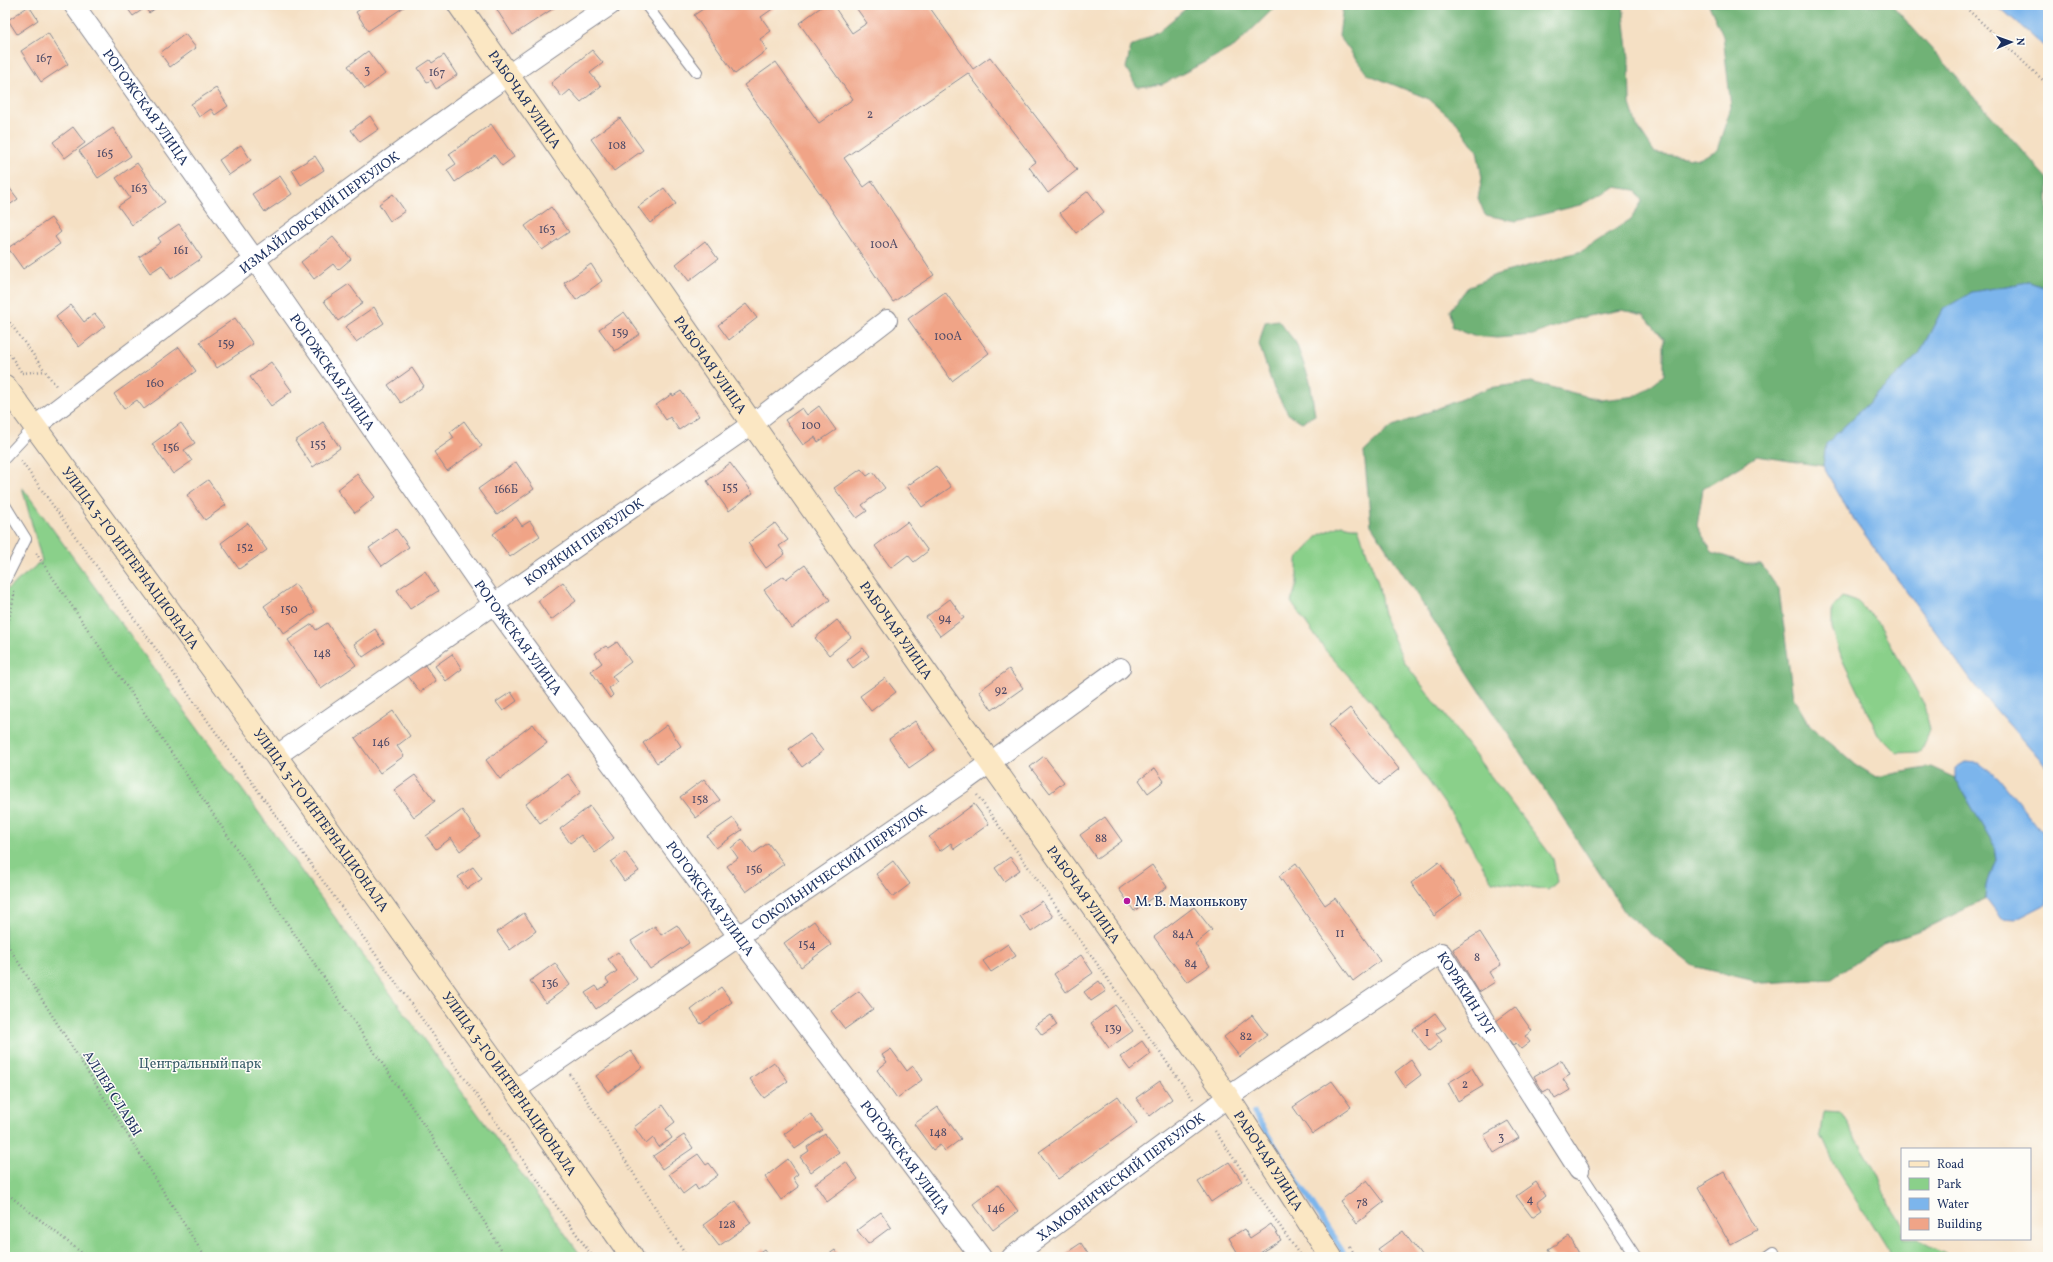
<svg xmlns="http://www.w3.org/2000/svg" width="2053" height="1262" font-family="Vollkorn,serif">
<rect width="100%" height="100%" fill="#fdfcf7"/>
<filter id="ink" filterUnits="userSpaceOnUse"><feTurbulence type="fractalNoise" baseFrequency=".025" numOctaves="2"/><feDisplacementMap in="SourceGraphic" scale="8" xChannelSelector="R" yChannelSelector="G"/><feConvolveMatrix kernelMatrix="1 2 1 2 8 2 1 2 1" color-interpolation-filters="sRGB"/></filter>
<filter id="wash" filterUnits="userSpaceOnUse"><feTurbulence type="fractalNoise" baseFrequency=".012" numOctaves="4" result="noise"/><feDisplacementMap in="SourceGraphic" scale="16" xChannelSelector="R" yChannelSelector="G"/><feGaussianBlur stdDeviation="0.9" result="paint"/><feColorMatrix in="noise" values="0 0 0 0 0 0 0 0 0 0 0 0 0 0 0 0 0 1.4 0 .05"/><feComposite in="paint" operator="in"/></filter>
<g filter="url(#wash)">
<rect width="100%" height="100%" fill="#f5e0c4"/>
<!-- green -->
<path fill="#8ad08a" stroke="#528074" d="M22,487L582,1257H5V591L42,561Z
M1341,525L1358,528L1378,583L1385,620L1405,663L1553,858L1557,882L1548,890L1492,881L1451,813L1373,703L1326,651L1291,602L1297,584V559L1319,535Z
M1842,597L1859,603L1878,622L1924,704L1930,730L1920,752L1897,753L1878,734L1842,659L1832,628V608Z
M1824,1112L1841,1113L1878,1174L1889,1204L1902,1224V1239H1918C1927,1248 1940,1250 1951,1257H1892L1834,1163L1821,1135Z"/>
<!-- forest -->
<path fill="#6fb276" stroke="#45706a" d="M1190,5H1277L1235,46L1163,84L1137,87L1126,68L1131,47L1159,31Z
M1343,5H1623L1629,58L1630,104L1637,126L1655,153L1699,159L1717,150L1731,107L1723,36L1709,5H1892L2048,179V289L2029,282L1972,292L1942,310L1919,354L1826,444L1823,466L1757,456L1703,489L1697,526L1712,552L1748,564H1761L1779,590L1793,697L1810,726L1855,764L1876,777L1931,767L1955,778L1994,845L1996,860L1987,886L1986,899L1926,928L1883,943L1832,979L1763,983L1693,966L1626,914L1371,525L1364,452L1391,427L1489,388L1531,382L1601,400L1637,396L1664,375V339L1644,315L1622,310L1578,318L1533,335L1497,338L1473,336L1452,327L1450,310L1468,287L1495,275L1582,251L1631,219L1642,201L1635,190L1615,187L1580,205L1516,221L1485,215L1478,198L1482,178L1477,151L1457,123L1429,99L1367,74L1339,36Z
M1278,320L1296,343L1310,381L1315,415L1302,422L1289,415L1274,389L1259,344L1265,322Z"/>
<!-- water -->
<path fill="#7cb5ec" stroke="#4c72a5" d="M1997,5H2048V50Z
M2029,282L2048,289V769L1975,686L1850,514L1823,466L1826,444L1919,354L1942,310L1972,292Z
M1965,762L1979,763L1998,777L2048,839V903L2015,920L2001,919L1986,899L1987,886L1996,860L1994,845L1955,778V768Z"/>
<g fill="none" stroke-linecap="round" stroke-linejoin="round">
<!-- stream -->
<path stroke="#7cb5ec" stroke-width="5.5" d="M1254,1113L1346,1257"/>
</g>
<g id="blocks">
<!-- building -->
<path fill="#f0a487" d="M125,5H160L149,13L145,8L133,16Z
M367,5H407L368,31L356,12Z
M504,5H552L554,8L513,35L497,10Z
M709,5H778L761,17L771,31L760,39L767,50L735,74L694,15Z
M824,5H833L852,33L867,23L854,5H928L973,69L990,57L1077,170L1048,193L1029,167L1036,162L968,73L844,158L864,187L872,181L934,275L893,302L831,209L744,85L776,62L819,123L853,99L799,23Z
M29,6L38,20L17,34L8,20Z
M48,33L68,64L41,82L21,51Z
M185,34L196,48L170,67L160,53Z
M592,50L603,63L590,73L601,86L581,102L570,90L562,97L551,83Z
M368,51L385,74L365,89L348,66Z
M444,55L457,75L436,89L431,80L427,82L418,68L430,60L432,63Z
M216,88L228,106L215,115L211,109L199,117L191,104Z
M370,116L379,129L360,142L351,130Z
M620,118L643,150L614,171L591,139Z
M491,124L514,157L502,166L494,155L455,182L447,170L456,164L449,154Z
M73,127L85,143L65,158L53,142Z
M113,128L131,156L98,178L79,151Z
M241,145L251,160L229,175L219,160Z
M315,156L324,170L301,185L292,170Z
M137,163L165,202L132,225L118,206L130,198L116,178Z
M280,176L292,194L265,212L252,194Z
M5,182L18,199L5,208Z
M664,188L676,204L650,223L638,207Z
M1088,191L1104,212L1076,233L1060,213Z
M393,194L405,211L390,221L379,204Z
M551,207L569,232L542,250L525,226Z
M51,218L61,232L55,237L60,244L23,269L8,248Z
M179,224L202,258L171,279L162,265L150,273L139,257L161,242L158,238Z
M333,237L351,259L338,270L333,264L314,279L301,262Z
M705,241L718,259L689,281L676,264Z
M591,264L602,281L576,300L564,283Z
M349,284L363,303L338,321L324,301Z
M945,292L989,353L952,381L908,319Z
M746,304L757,318L729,340L718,325Z
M71,305L84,322L95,314L105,326L79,347L56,317Z
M374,307L384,323L356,342L345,327Z
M624,312L640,334L615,351L599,329Z
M235,318L253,344L217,368L200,342Z
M179,347L196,371L144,409L137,400L124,409L114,394Z
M271,362L292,391L271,406L250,377Z
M412,368L424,386L401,403L388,385Z
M681,391L699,416L679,430L670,417L666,420L656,405L672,394L673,396Z
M819,406L836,430L818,442L815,437L803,445L785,420L802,408L807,415Z
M464,421L482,446L447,471L434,452L454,438L450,432Z
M323,422L340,448L313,467L295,441Z
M181,423L195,443L184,450L192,461L173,474L152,444Z
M516,462L534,489L497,515L478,489Z
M730,463L753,493L729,511L707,481Z
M936,466L951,487L922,507L907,486Z
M861,469L867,476L873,472L885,488L862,505L867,511L857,518L834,488Z
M357,474L375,497L355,513L337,490Z
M208,480L226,505L205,520L187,495Z
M516,517L522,526L530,521L540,536L510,557L493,534Z
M907,522L928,551L914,562L908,555L891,568L875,546Z
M248,523L267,550L239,569L221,543Z
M775,523L788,540L779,546L785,554L766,568L748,543Z
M396,529L409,547L382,566L369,548Z
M805,565L830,600L792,628L764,590L784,576L786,579Z
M425,571L438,591L410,609L397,590Z
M563,582L576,601L551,620L538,601Z
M295,584L315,612L284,634L264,606Z
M950,599L964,618L940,636L926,617Z
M837,620L851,637L829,655L815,638Z
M327,623L356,665L321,689L288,640L312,624L316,630Z
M375,629L384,643L363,657L354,644Z
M617,642L631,662L612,676L617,682L609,688L613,695L610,698L591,671L602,663L595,653L606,646L608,648Z
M863,648L869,656L853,668L847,660Z
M452,654L462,669L446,681L435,666Z
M424,664L436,681L420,692L408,676Z
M1009,669L1023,688L992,710L979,691Z
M885,678L896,692L871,711L860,696Z
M511,692L517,701L503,711L496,702Z
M1350,708L1399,769L1379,785L1329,725Z
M393,711L410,736L397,746L404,756L380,773L355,738Z
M915,721L935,750L909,768L889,739Z
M533,724L547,743L500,779L486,760Z
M667,725L681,746L657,763L643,743Z
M810,734L823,751L802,767L789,749Z
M1044,756L1064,782L1050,793L1030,767Z
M1155,768L1164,781L1148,793L1139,780Z
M568,774L581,792L540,823L526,804Z
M415,775L435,801L414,817L394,790Z
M704,779L720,800L696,818L680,797Z
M974,804L989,824L954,849L951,843L940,851L929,837Z
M590,806L614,838L595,853L581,835L570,843L560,829Z
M462,810L480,836L460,851L451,838L436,849L426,836Z
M1105,817L1122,841L1097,859L1080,835Z
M733,818L742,830L716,848L707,836Z
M742,839L753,854L768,843L784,864L746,892L727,866L738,858L731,848Z
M625,852L639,871L624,881L611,862Z
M1010,857L1020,870L1004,881L995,868Z
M893,861L910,884L893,897L876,874Z
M1439,862L1462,895L1434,916L1411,883Z
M1296,863L1325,905L1335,898L1380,961L1353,981L1279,876Z
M1152,865L1167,887L1134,911L1119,889Z
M473,867L482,879L467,889L458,877Z
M1042,901L1053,917L1031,932L1020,916Z
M1194,907L1212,930L1195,944L1210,966L1187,982L1154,937Z
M524,913L536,931L510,950L497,932Z
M814,921L831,945L801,967L784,943Z
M677,925L689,943L650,969L631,941L655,926L661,935Z
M1480,932L1501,965L1489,972L1495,982L1479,992L1453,949Z
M1008,944L1016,956L991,972L983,961Z
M618,952L637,979L596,1009L585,993L596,986L599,990L609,983L606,979L617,971L608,959Z
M1081,955L1093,973L1066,992L1054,974Z
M555,963L570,985L546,1003L530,981Z
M1099,981L1106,991L1091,1001L1084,992Z
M721,987L732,1002L701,1024L691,1010Z
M859,991L873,1009L845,1029L831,1011Z
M1115,1005L1133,1031L1109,1048L1091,1023Z
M1515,1007L1532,1031L1525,1036L1530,1042L1521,1049L1516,1043L1513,1045L1495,1022Z
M1435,1013L1446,1028L1436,1034L1442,1041L1429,1051L1413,1030Z
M1051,1015L1057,1025L1042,1035L1035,1026Z
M1252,1015L1267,1035L1240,1057L1224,1037Z
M1142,1041L1151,1054L1130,1070L1120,1057Z
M891,1049L907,1071L913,1066L922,1080L897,1098L877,1070L887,1062L882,1055Z
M631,1051L642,1067L608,1092L596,1076Z
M1411,1060L1421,1075L1405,1087L1395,1072Z
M1562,1060L1570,1075L1563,1079L1570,1090L1555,1099L1549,1089L1543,1092L1534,1076Z
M774,1062L788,1081L764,1098L750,1079Z
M1472,1068L1483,1086L1458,1101L1448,1083Z
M1160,1081L1172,1099L1150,1116L1136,1098Z
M1332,1081L1351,1107L1312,1134L1293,1107Z
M1118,1096L1137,1123L1058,1179L1039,1152Z
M663,1105L675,1122L666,1129L672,1138L659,1147L653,1138L646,1144L634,1127Z
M938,1107L961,1139L945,1151L940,1145L933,1150L914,1124Z
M811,1114L823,1130L795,1149L784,1134Z
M1508,1121L1519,1138L1494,1153L1484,1135Z
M825,1134L839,1152L811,1172L800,1157L809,1151L807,1147Z
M684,1135L693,1148L662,1169L653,1156Z
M698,1154L706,1165L709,1163L718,1175L698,1190L695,1185L683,1194L669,1174Z
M788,1159L798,1174L793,1178L799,1187L781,1200L765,1177Z
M846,1162L858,1179L827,1202L815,1184Z
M1229,1162L1242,1181L1211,1202L1198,1182Z
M1724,1172L1757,1231L1731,1245L1698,1187Z
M1367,1180L1384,1202L1357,1223L1340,1201Z
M1536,1182L1545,1196L1537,1202L1542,1210L1532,1217L1516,1196Z
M998,1185L1018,1211L993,1230L973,1204Z
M736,1201L751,1223L719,1246L703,1225Z
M881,1212L891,1227L868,1244L857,1230Z
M1271,1224L1281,1240L1260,1253L1262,1257H1240L1229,1238L1244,1229L1250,1238Z
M1403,1231L1422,1257H1384L1378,1249Z
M1569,1236L1580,1255L1577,1257H1553L1548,1249Z
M1081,1243L1090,1257H1060Z
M764,1249L770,1257H752Z
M835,1250L839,1257H825Z"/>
</g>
</g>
<g filter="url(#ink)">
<use href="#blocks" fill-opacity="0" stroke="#888891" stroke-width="1"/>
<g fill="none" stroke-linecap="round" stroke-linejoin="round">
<!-- service casing -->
<g stroke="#888891" stroke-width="12">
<path id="service" d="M646,5L697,72
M5,458L34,427
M5,505L26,539L5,581
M1579,1170L1636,1257
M1767,1257L1774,1252"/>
</g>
<!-- minor casing -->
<g stroke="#888891" stroke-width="22">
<g id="minor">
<path id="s1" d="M74,5L255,260L493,603L739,937L981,1257"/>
<path id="s2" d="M34,427C223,283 413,138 610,5"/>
<path id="s3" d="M276,756L752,424L887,320"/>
<path id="s4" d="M515,1090L966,780L1120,668"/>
<path id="s5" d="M1012,1257L1228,1097L1441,953L1579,1170"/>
</g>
</g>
<!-- secondary casing -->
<g stroke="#888891" stroke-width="24">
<g id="secondary">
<path id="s6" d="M459,5L947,702L1228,1097L1331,1257"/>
<path id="s7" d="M5,386L276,756L515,1090L632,1257"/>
</g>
</g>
<!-- path -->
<path stroke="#888891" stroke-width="2.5" stroke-dasharray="1 3" stroke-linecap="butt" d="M1963,5L2048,85
M5,316L45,371
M5,347L22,373
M22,373L45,371L57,387
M21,461L593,1257
M36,553L428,1131L506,1257
M5,639L15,590
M977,795L1193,1099
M5,941L205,1257
M570,1074L687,1257
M1215,1131L1301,1257
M5,1192L87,1257
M1350,1247L1356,1257"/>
<!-- service -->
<use href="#service" stroke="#fff" stroke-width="10"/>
<!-- minor -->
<use href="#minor" stroke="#fff" stroke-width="20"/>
<!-- secondary -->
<use href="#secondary" stroke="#fbe7c3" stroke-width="22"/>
</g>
</g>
<!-- markers -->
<circle fill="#b5179e" stroke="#fdfcf7" stroke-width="1.5" cx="1127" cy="901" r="4"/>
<g text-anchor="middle" stroke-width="3" stroke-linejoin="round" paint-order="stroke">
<!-- number labels -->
<g font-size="12" fill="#504c68">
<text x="44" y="62">167</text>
<text x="367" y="74">3</text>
<text x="437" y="76">167</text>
<text x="870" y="118">2</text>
<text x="617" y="149">108</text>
<text x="105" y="157">165</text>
<text x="139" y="192">163</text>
<text x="547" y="233">163</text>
<text x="884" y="248">100А</text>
<text x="181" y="254">161</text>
<text x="620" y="336">159</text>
<text x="948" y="340">100А</text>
<text x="226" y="347">159</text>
<text x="155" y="387">160</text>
<text x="811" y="429">100</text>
<text x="318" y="448">155</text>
<text x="171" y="451">156</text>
<text x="730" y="491">155</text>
<text x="506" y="493">166Б</text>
<text x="245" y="551">152</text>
<text x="289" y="613">150</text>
<text x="945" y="622">94</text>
<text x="322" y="657">148</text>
<text x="1001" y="694">92</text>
<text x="381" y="746">146</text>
<text x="700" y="803">158</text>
<text x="1101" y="842">88</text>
<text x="754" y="873">156</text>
<text x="1340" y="937">11</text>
<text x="1183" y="938">84А</text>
<text x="807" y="948">154</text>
<text x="1477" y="961">8</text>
<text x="1191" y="967">84</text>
<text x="550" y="987">136</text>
<text x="1113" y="1032">139</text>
<text x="1427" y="1036">1</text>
<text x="1246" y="1040">82</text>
<text x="1465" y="1088">2</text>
<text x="938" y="1136">148</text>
<text x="1501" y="1141">3</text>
<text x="1530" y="1203">4</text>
<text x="1362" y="1206">78</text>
<text x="996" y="1212">146</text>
<text x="727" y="1228">128</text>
</g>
<!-- street labels -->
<g font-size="14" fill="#1b2f5e" stroke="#fdfcf7">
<text dy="5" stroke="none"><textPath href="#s6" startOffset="115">РАБОЧАЯ УЛИЦА</textPath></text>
<text dy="5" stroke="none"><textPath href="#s1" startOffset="125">РОГОЖСКАЯ УЛИЦА</textPath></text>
<text dy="5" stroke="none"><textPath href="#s2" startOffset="357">ИЗМАЙЛОВСКИЙ ПЕРЕУЛОК</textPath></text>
<text dy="5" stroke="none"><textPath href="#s6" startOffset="439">РАБОЧАЯ УЛИЦА</textPath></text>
<text dy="5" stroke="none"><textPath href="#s1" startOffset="449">РОГОЖСКАЯ УЛИЦА</textPath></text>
<text dy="5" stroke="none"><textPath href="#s3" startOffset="375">КОРЯКИН ПЕРЕУЛОК</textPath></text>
<text dy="5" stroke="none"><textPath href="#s7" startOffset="213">УЛИЦА 3-ГО ИНТЕРНАЦИОНАЛА</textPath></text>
<text dy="5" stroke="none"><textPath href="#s6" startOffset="763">РАБОЧАЯ УЛИЦА</textPath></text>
<text dy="5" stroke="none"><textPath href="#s1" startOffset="773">РОГОЖСКАЯ УЛИЦА</textPath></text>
<text dy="5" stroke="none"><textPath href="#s7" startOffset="537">УЛИЦА 3-ГО ИНТЕРНАЦИОНАЛА</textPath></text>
<text dy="5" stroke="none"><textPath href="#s4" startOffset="393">СОКОЛЬНИЧЕСКИЙ ПЕРЕУЛОК</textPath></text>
<text dy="5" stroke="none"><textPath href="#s6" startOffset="1087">РАБОЧАЯ УЛИЦА</textPath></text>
<text dy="5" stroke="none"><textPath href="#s1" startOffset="1097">РОГОЖСКАЯ УЛИЦА</textPath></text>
<text dy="5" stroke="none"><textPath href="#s5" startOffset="574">КОРЯКИН ЛУГ</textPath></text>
<text dy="5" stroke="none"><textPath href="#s7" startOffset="861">УЛИЦА 3-ГО ИНТЕРНАЦИОНАЛА</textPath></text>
<text transform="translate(113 1093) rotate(58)" y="5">АЛЛЕЯ СЛАВЫ</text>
<text dy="5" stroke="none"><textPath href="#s1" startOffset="1421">РОГОЖСКАЯ УЛИЦА</textPath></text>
<text dy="5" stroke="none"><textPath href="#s6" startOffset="1411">РАБОЧАЯ УЛИЦА</textPath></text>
<text dy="5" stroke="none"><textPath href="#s5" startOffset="135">ХАМОВНИЧЕСКИЙ ПЕРЕУЛОК</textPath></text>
</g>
<!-- poi labels -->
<g font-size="14" fill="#1b2f5e" stroke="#fdfcf7" text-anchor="start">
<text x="1135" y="906">М. В. Махонькову</text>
</g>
<!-- park labels -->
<g font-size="14" fill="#3c5f6b" stroke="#fdfcf7">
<text x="200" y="1068">Центральный парк</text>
</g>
</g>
<!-- margin -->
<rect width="2053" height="1262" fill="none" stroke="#fdfcf7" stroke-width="20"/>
<!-- legend -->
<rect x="1901" y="1148" width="130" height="92" fill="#fdfcf7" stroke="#a3aaba"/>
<rect x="1909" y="1161" width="20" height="6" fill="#fbe7c3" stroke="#a3aaba"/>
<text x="1937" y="1168" font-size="12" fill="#1b2f5e">Road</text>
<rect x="1909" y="1178" width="20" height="12" fill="#8ad08a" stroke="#a3aaba"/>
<text x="1937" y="1188" font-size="12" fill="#1b2f5e">Park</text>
<rect x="1909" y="1198" width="20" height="12" fill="#7cb5ec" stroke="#a3aaba"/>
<text x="1937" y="1208" font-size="12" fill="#1b2f5e">Water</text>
<rect x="1909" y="1218" width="20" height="12" fill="#f0a487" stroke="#a3aaba"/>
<text x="1937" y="1228" font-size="12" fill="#1b2f5e">Building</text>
<!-- north arrow -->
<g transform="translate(2011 42) rotate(88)" stroke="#fdfcf7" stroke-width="3" paint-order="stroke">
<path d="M0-3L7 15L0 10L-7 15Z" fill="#1b2f5e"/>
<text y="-6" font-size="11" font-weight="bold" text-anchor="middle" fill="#1b2f5e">N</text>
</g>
</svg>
